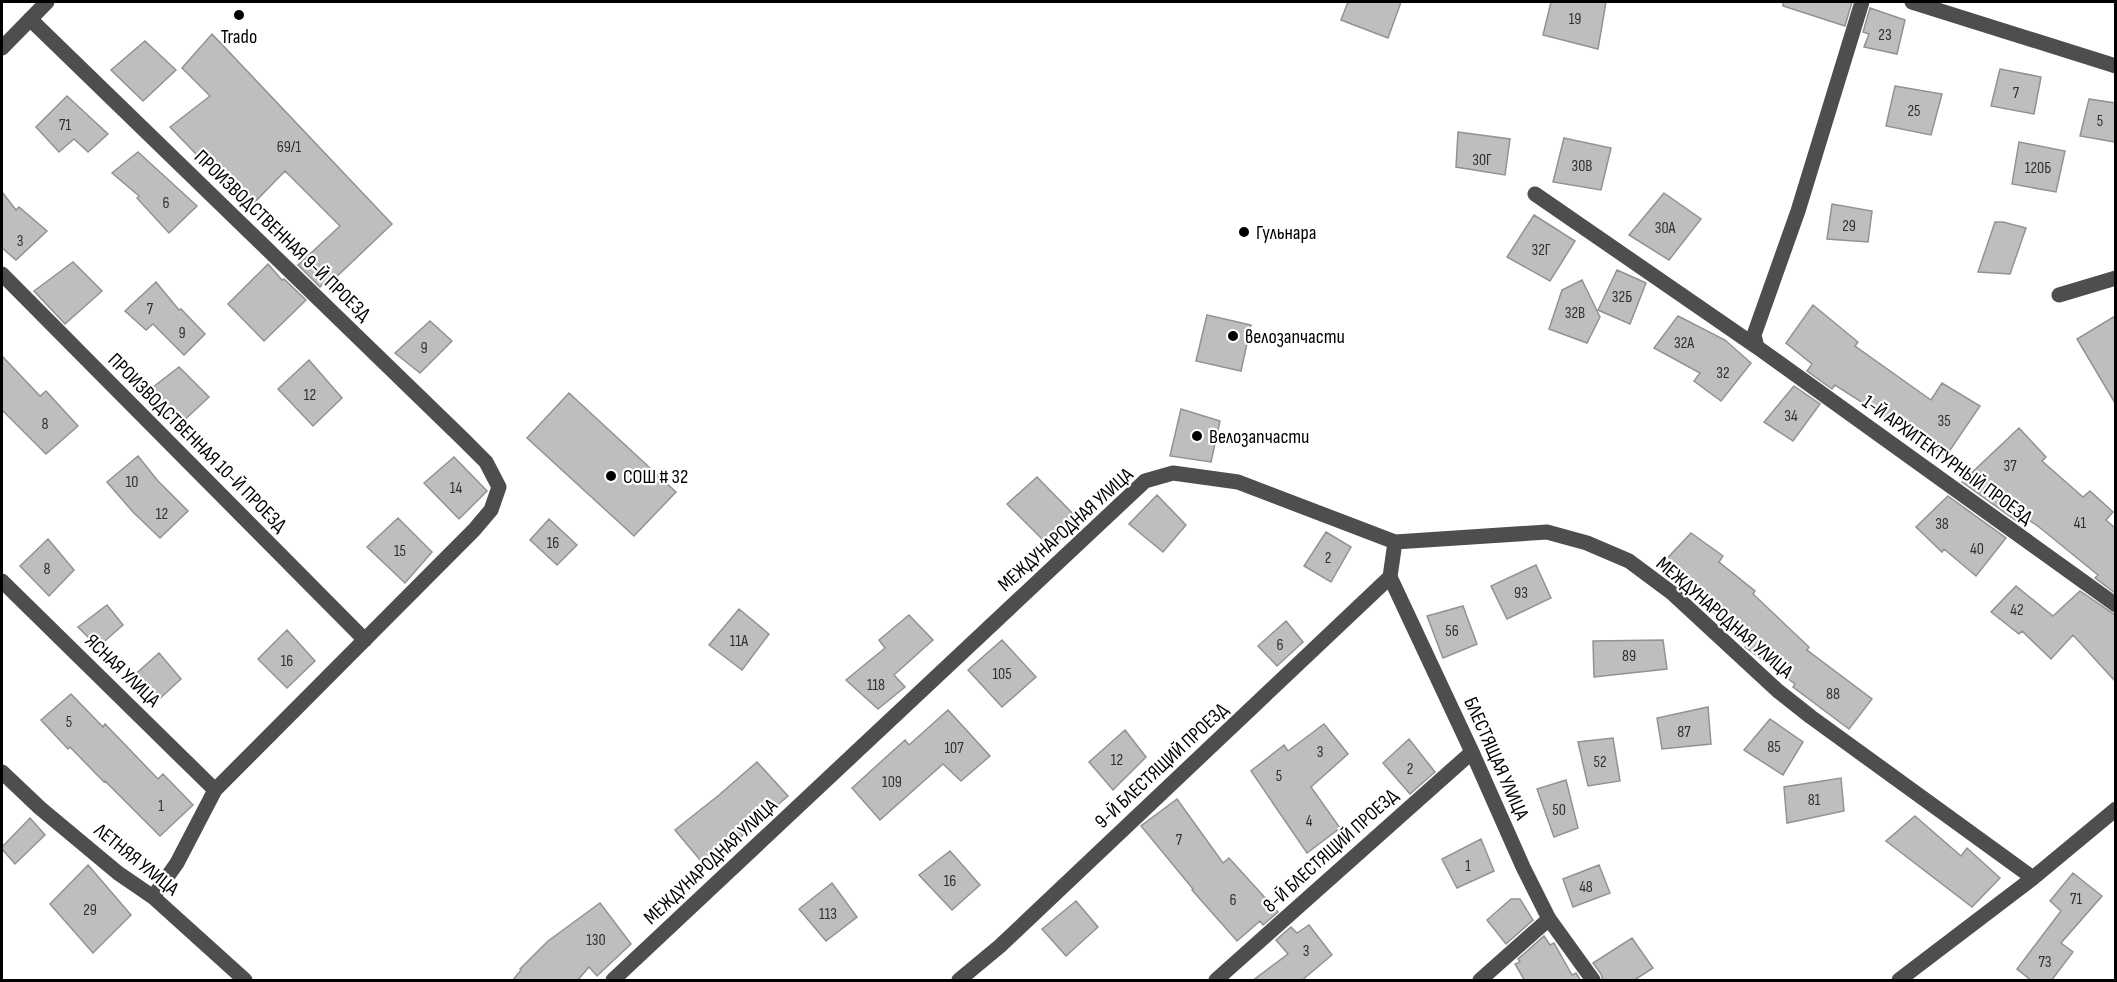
<svg xmlns="http://www.w3.org/2000/svg" width="2117" height="982" font-family="'Sofia Sans Condensed',sans-serif">
<rect width="100%" height="100%" fill="#fff"/>
<!-- building -->
<path fill="#bebebe" stroke="#929292" stroke-width="1.5" d="M1348,2H1401L1388,38L1341,20Z
M1551,2H1606L1598,49L1543,35Z
M1783,2H1852L1845,26L1783,6Z
M1870,8L1905,20L1897,54L1864,47L1869,34L1863,32Z
M212,34L392,224L330,283L327,280L320,287L298,265L340,226L285,171L251,206L224,183L170,127L210,96L182,68Z
M145,41L176,70L143,101L111,70Z
M2000,69L2041,77L2034,114L1991,106Z
M1895,86L1942,94L1931,135L1886,126Z
M67,96L108,134L88,152L74,139L59,152L36,127Z
M2089,99L2115,103V142L2080,136Z
M1458,132L1510,139L1505,175L1456,167Z
M1564,138L1611,148L1601,190L1553,182Z
M2019,142L2065,151L2056,192L2012,184Z
M138,152L197,206L169,233L137,198L139,196L112,173Z
M2,192L16,210L19,207L47,231L16,260L2,248Z
M1664,193L1701,219L1669,260L1629,235Z
M1832,204L1872,211L1868,242L1827,239Z
M1534,215L1575,241L1550,281L1507,257Z
M1995,222H2003L2026,228L2010,274L1978,272Z
M73,262L102,291L65,324L34,291Z
M268,264L282,280L284,279L306,300L264,341L228,304Z
M1617,270L1646,283L1630,324L1598,310Z
M1582,280L1600,317L1587,343L1549,329L1562,290Z
M156,282L179,310L181,309L205,334L184,355L153,324L146,330L125,311Z
M1813,305L1858,342L1855,346L1931,400L1942,383L1980,406L1946,456L1835,385L1832,389L1807,371L1812,364L1786,343Z
M1207,315L1251,325L1241,371L1196,361Z
M1678,316L1725,340L1751,363L1721,401L1694,381L1700,373L1654,348Z
M2115,316V403L2077,339Z
M430,321L452,341L420,373L395,353Z
M2,356L40,396L46,391L78,426L46,454L2,410Z
M309,360L342,398L313,426L278,389Z
M179,367L209,397L178,426L144,394Z
M1794,386L1820,404L1793,441L1764,422Z
M569,393L676,492L634,536L527,438Z
M1181,409L1220,421L1211,462L1170,456Z
M2019,428L2046,457L2042,461L2083,497L2090,491L2113,512L2106,520L2115,528V593L2095,578L2098,575L2039,527L2023,516L2018,522L1962,482Z
M138,456L158,481L188,511L160,538L133,512L107,482Z
M454,457L487,491L459,519L424,483Z
M1037,477L1079,520L1051,548L1007,504Z
M1157,495L1186,525L1163,552L1129,524Z
M1948,496L2006,538L1976,576L1944,549L1942,552L1916,527Z
M398,518L432,552L405,583L367,547Z
M549,519L577,545L557,565L530,540Z
M1326,532L1351,547L1331,582L1304,566Z
M1691,533L1723,556L1719,562L1755,591L1753,594L1809,647L1807,650L1872,699L1849,729L1793,687L1795,684L1745,647L1753,638L1701,604L1703,602L1659,567Z
M48,539L74,570L49,596L20,566Z
M1536,565L1551,598L1507,619L1491,586Z
M2016,586L2053,616L2080,591L2115,615V681L2073,635L2051,659L2022,631L2019,634L1991,612Z
M107,605L123,625L98,647L78,627Z
M1463,606L1477,644L1443,658L1427,616Z
M739,609L769,634L742,670L709,645Z
M909,615L933,640L894,675L905,687L878,709L846,680L885,648L879,640Z
M1286,621L1303,642L1277,666L1258,646Z
M287,630L315,661L287,688L258,659Z
M1002,640L1036,677L1002,707L968,670Z
M1663,640L1667,669L1594,677L1593,641Z
M159,653L181,679L155,703L131,678Z
M71,694L103,727L105,724L158,779L163,774L193,805L160,836L105,781L104,782L70,747L68,749L41,720Z
M1708,707L1711,744L1662,749L1657,718Z
M948,710L990,756L961,781L943,764L880,820L852,788L905,740L909,745Z
M1770,719L1803,742L1783,775L1744,750Z
M1324,724L1348,754L1311,787L1340,828L1307,853L1251,771L1284,745L1288,751Z
M1125,730L1146,757L1113,790L1089,762Z
M1613,738L1620,781L1588,786L1578,742Z
M1409,739L1435,772L1410,794L1383,763Z
M757,762L788,796L706,867L675,830L719,795Z
M1841,778L1844,811L1787,823L1784,787Z
M1566,780L1578,828L1554,837L1537,789Z
M1177,799L1223,863L1229,858L1278,912L1263,925L1260,921L1237,941L1192,890L1193,889L1141,826Z
M1915,816L1961,856L1967,848L2000,878L1972,907L1886,841Z
M30,818L45,835L15,864L2,849V847Z
M1481,839L1494,871L1457,888L1442,859Z
M950,851L980,885L952,910L919,875Z
M88,865L131,915L93,953L50,904Z
M1599,865L1610,893L1573,907L1563,879Z
M2073,873L2102,896L2061,943L2073,952L2051,981H2032L2017,969L2061,911L2050,901Z
M832,883L857,917L826,941L799,909Z
M1511,899H1520L1533,920L1506,944L1487,920Z
M1076,901L1098,927L1066,956L1042,929Z
M600,903L631,944L597,976L589,967L577,981H512L521,970L520,969L548,941Z
M1309,925L1332,955L1301,981H1252L1288,954L1276,940L1291,927L1297,933Z
M1544,936L1550,945L1554,943L1572,975L1576,973L1581,981H1525L1515,964L1520,962L1518,959Z
M1632,938L1653,968L1633,981H1603L1601,974L1593,963Z"/>
<g fill="none" stroke-linecap="round" stroke-linejoin="round">
<!-- minor -->
<path stroke="#4e4e4e" stroke-width="15" d="M1862,2L1798,211L1754,335L1757,347L2116,605
M1912,2L2116,66
M30,19L464,440L486,462L499,487L491,510L474,530L215,790L177,863L153,897
M2,48L47,2
M1535,194L1757,347
M2,274L365,640
M2059,295L2116,278
M1395,542L1390,577L1472,752L1523,867L1549,919L1593,980
M2,581L215,790
M2,772L40,808L118,873L153,897L245,980
M613,980L1145,481L1173,473L1238,482L1395,542L1547,532L1587,543L1629,561L1672,593L1778,691L1811,717L2033,878L2116,809
M959,980L1000,946L1390,577
M1216,980L1472,752
M1480,980L1549,919
M1899,980L2033,878"/>
</g>
<!-- markers -->
<g fill="#000" stroke="#fff" stroke-width="2">
<circle cx="239" cy="15" r="6"/>
<circle cx="1244" cy="232" r="6"/>
<circle cx="1233" cy="336" r="6"/>
<circle cx="1197" cy="436" r="6"/>
<circle cx="611" cy="476" r="6"/>
</g>
<g text-anchor="middle" stroke-width="4.5" stroke-linejoin="round" paint-order="stroke">
<!-- number labels -->
<g font-size="16" fill="#303030">
<text x="1575" y="24">19</text>
<text x="1885" y="40">23</text>
<text x="2016" y="98">7</text>
<text x="1914" y="116">25</text>
<text x="2100" y="126">5</text>
<text x="65" y="130">71</text>
<text x="289" y="152">69/1</text>
<text x="1482" y="165">30Г</text>
<text x="1582" y="171">30В</text>
<text x="2038" y="173">120Б</text>
<text x="166" y="208">6</text>
<text x="1849" y="231">29</text>
<text x="1665" y="233">30А</text>
<text x="20" y="246">3</text>
<text x="1541" y="255">32Г</text>
<text x="1622" y="302">32Б</text>
<text x="150" y="314">7</text>
<text x="1575" y="318">32В</text>
<text x="182" y="338">9</text>
<text x="1684" y="348">32А</text>
<text x="424" y="353">9</text>
<text x="1723" y="378">32</text>
<text x="310" y="400">12</text>
<text x="1791" y="421">34</text>
<text x="1944" y="426">35</text>
<text x="45" y="429">8</text>
<text x="2010" y="471">37</text>
<text x="132" y="487">10</text>
<text x="456" y="493">14</text>
<text x="162" y="519">12</text>
<text x="2080" y="528">41</text>
<text x="1942" y="529">38</text>
<text x="553" y="548">16</text>
<text x="1977" y="554">40</text>
<text x="400" y="556">15</text>
<text x="1328" y="563">2</text>
<text x="47" y="574">8</text>
<text x="1521" y="598">93</text>
<text x="2017" y="615">42</text>
<text x="1452" y="636">56</text>
<text x="739" y="646">11А</text>
<text x="1280" y="650">6</text>
<text x="1629" y="661">89</text>
<text x="287" y="666">16</text>
<text x="1002" y="679">105</text>
<text x="876" y="690">118</text>
<text x="1833" y="699">88</text>
<text x="69" y="727">5</text>
<text x="1684" y="737">87</text>
<text x="1774" y="752">85</text>
<text x="954" y="753">107</text>
<text x="1320" y="757">3</text>
<text x="1117" y="765">12</text>
<text x="1600" y="767">52</text>
<text x="1410" y="774">2</text>
<text x="1279" y="781">5</text>
<text x="892" y="787">109</text>
<text x="1814" y="805">81</text>
<text x="161" y="811">1</text>
<text x="1559" y="815">50</text>
<text x="1309" y="826">4</text>
<text x="1179" y="845">7</text>
<text x="1468" y="871">1</text>
<text x="950" y="886">16</text>
<text x="1586" y="892">48</text>
<text x="2076" y="904">71</text>
<text x="1233" y="905">6</text>
<text x="90" y="915">29</text>
<text x="828" y="919">113</text>
<text x="596" y="945">130</text>
<text x="1306" y="956">3</text>
<text x="2045" y="967">73</text>
</g>
<!-- poi labels -->
<g font-size="20" fill="#000" stroke="#fff" text-anchor="start">
<text x="239" y="43" text-anchor="middle">Trado</text>
<text x="1256" y="239">Гульнара</text>
<text x="1245" y="343">велозапчасти</text>
<text x="1209" y="443">Велозапчасти</text>
<text x="623" y="483">СОШ # 32</text>
</g>
<!-- street labels -->
<g font-size="20" fill="#000" stroke="#fff">
<text transform="translate(283 235) rotate(44)" y="7">ПРОИЗВОДСТВЕННАЯ 9-Й ПРОЕЗД</text>
<text transform="translate(198 442) rotate(45)" y="7">ПРОИЗВОДСТВЕННАЯ 10-Й ПРОЕЗД</text>
<text transform="translate(1948 459) rotate(36)" y="7">1-Й АРХИТЕКТУРНЫЙ ПРОЕЗД</text>
<text transform="translate(1065 529) rotate(-42)" y="7">МЕЖДУНАРОДНАЯ УЛИЦА</text>
<text transform="translate(1725 617) rotate(41)" y="7">МЕЖДУНАРОДНАЯ УЛИЦА</text>
<text transform="translate(123 670) rotate(44)" y="7">ЯСНАЯ УЛИЦА</text>
<text transform="translate(1497 758) rotate(66)" y="7">БЛЕСТЯЩАЯ УЛИЦА</text>
<text transform="translate(1161 765) rotate(-43)" y="7">9-Й БЛЕСТЯЩИЙ ПРОЕЗД</text>
<text transform="translate(1330 850) rotate(-42)" y="7">8-Й БЛЕСТЯЩИЙ ПРОЕЗД</text>
<text transform="translate(137 859) rotate(39)" y="7">ЛЕТНЯЯ УЛИЦА</text>
<text transform="translate(710 861) rotate(-43)" y="7">МЕЖДУНАРОДНАЯ УЛИЦА</text>
</g>
</g>
<!-- border -->
<rect width="2117" height="982" fill="none" stroke="#000000" stroke-width="6"/>
</svg>
